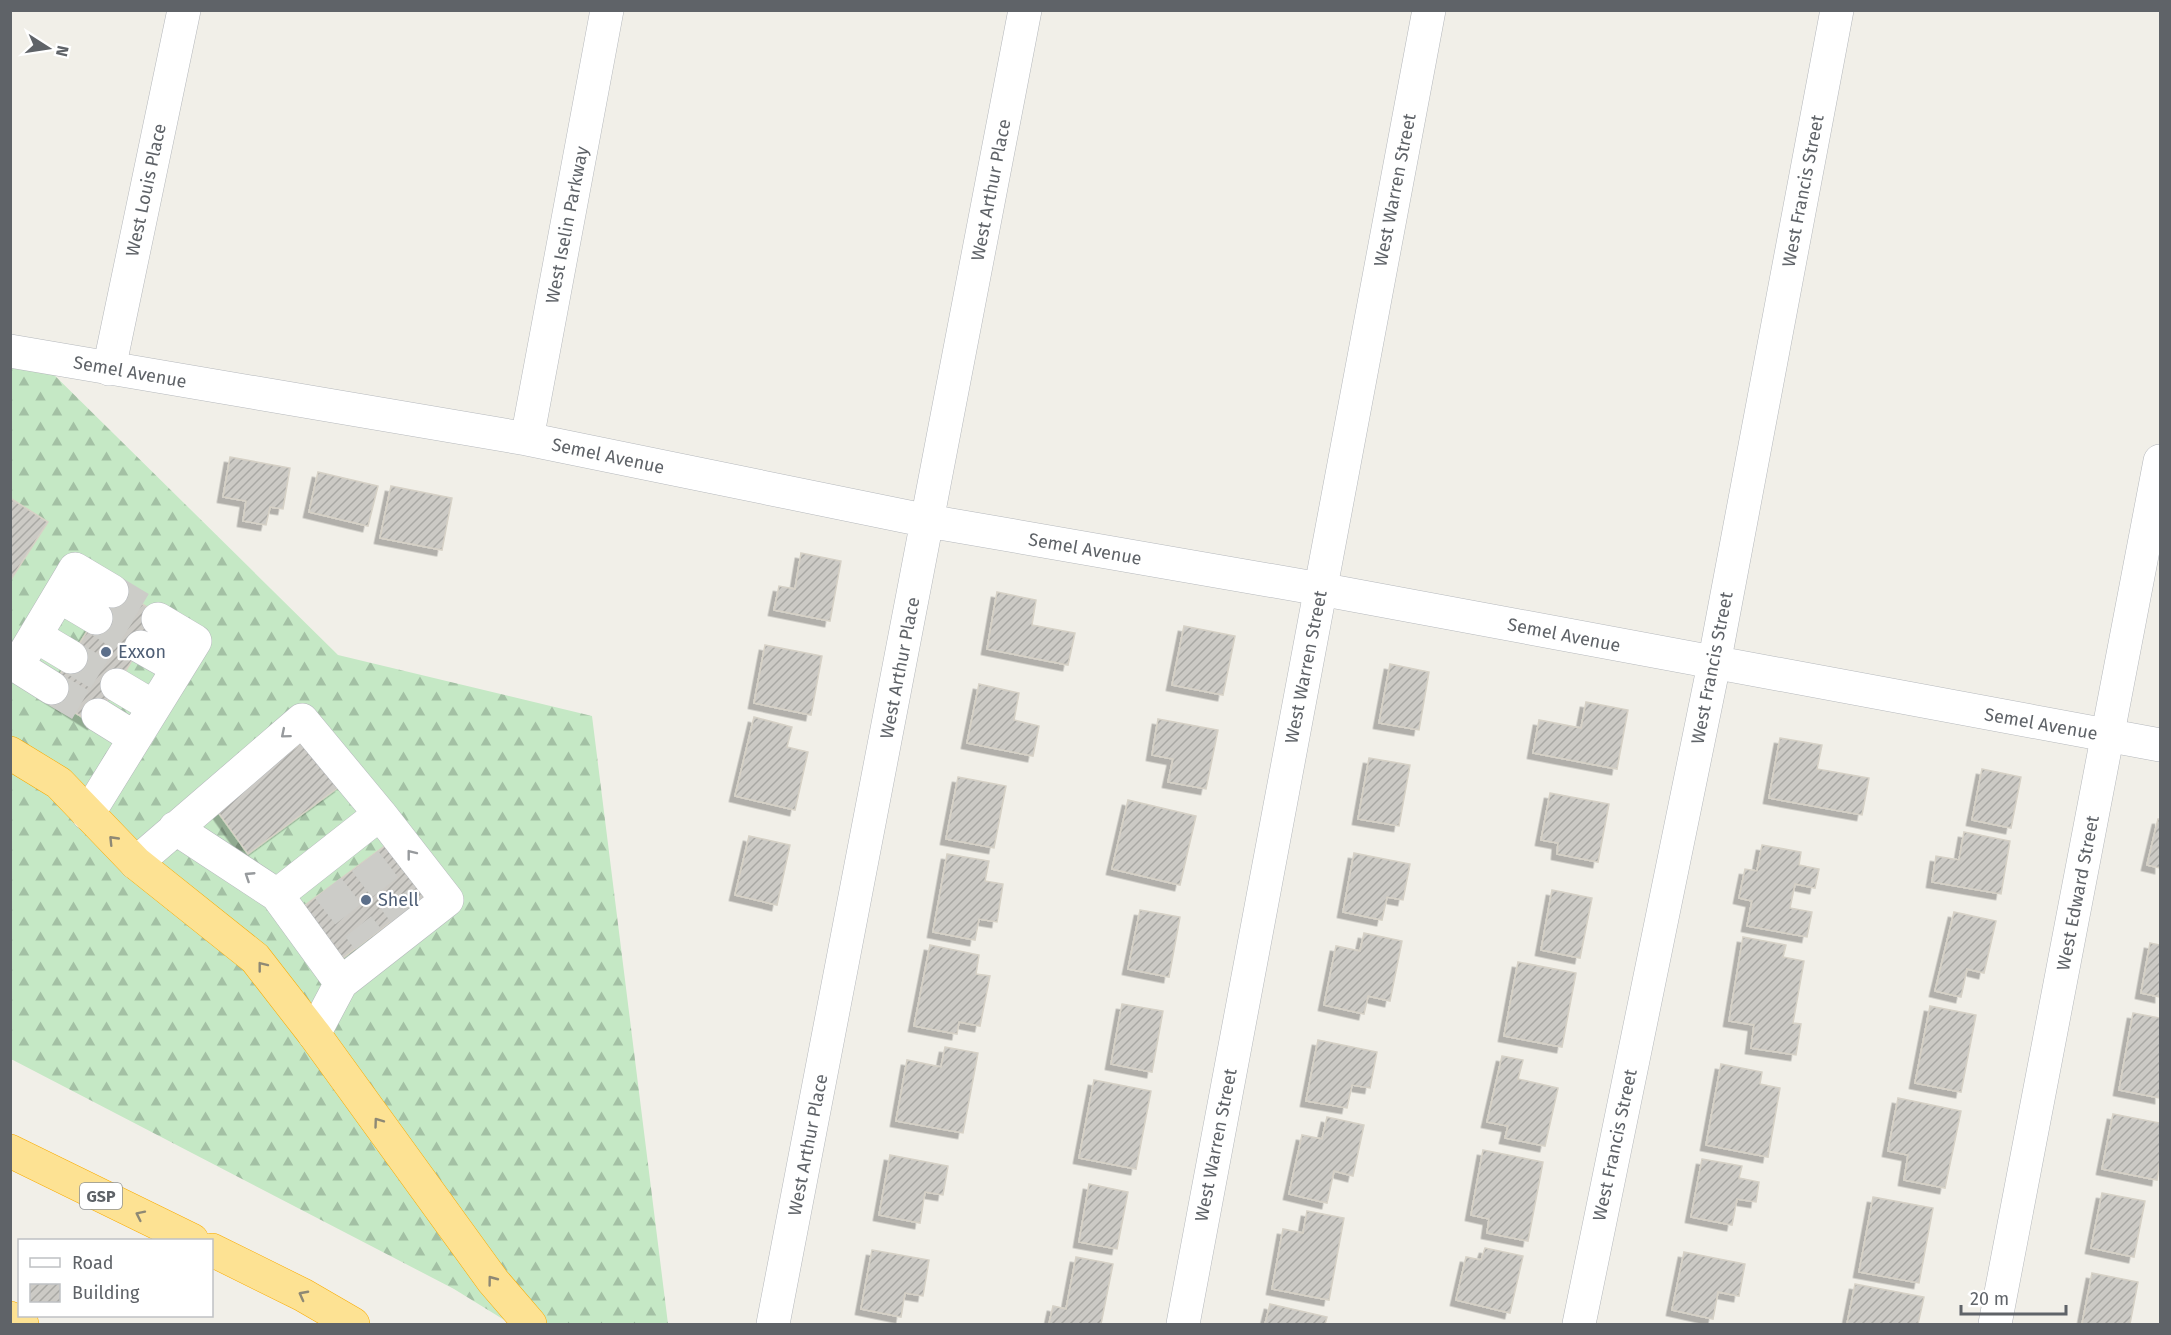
<svg xmlns="http://www.w3.org/2000/svg" width="2171" height="1335" font-family="'Fira Sans',sans-serif">
<defs>
<pattern id="forest-firs" width="22" height="20" patternUnits="userSpaceOnUse" patternTransform="scale(1.5)"><rect width="22" height="20" fill="#c5e8c5"/><path d="M5 1l3.5 6h-7zM16 11l3.5 6h-7z" fill="#a3c0a4"/></pattern>
<pattern id="building-hatch" width="6" height="6" patternUnits="userSpaceOnUse" patternTransform="scale(1.5)"><rect width="6" height="6" fill="#cccac5"/><path d="M-1 1l2-2M0 6l6-6M5 7l2-2" fill="none" stroke="#a9a8a4"/></pattern>
<filter id="shadow"><feDropShadow dx="-5.5" dy="5.5" stdDeviation="0" flood-color="#0004"/></filter>
</defs>
<rect width="100%" height="100%" fill="#f1efe8"/>
<!-- forest -->
<path fill="url(#forest-firs)" d="M10,356L41,362L338,655L592,716L668,1324H511L454,1289L11,1059Z"/>
<!-- building -->
<path fill="url(#building-hatch)" stroke="#d6d1c6" stroke-width="1.5" filter="url(#shadow)" d="M230,457L290,468L283,509L270,507L266,525L243,521L246,501L223,497Z
M318,472L378,486L368,526L309,512Z
M391,486L452,498L442,550L380,538Z
M10,498L48,522L10,581Z
M801,553L841,561L830,621L774,610L779,586L795,589Z
M115,587L160,615L93,724L47,695Z
M997,592L1036,600L1032,625L1075,633L1068,665L987,649Z
M1184,626L1235,636L1223,695L1172,685Z
M765,645L822,656L811,715L754,703Z
M1390,664L1429,672L1419,730L1379,723Z
M979,684L1019,693L1014,720L1039,726L1033,756L967,743Z
M1586,702L1628,710L1617,769L1533,753L1539,720L1581,728Z
M754,717L792,727L787,747L808,752L795,810L735,796Z
M1158,719L1218,730L1206,789L1168,782L1173,759L1152,755Z
M1780,738L1822,745L1817,769L1869,778L1862,815L1769,798Z
M306,740L340,786L248,854L215,808Z
M1369,758L1410,765L1399,826L1358,819Z
M1982,769L2021,777L2011,828L1972,820Z
M958,777L1006,786L994,848L946,839Z
M1550,793L1609,804L1598,862L1557,854L1558,843L1541,840Z
M1128,800L1196,816L1180,885L1112,869Z
M2158,819H2160V868L2147,865Z
M1964,832L2010,841L2001,894L1932,882L1936,856L1959,860Z
M749,836L790,845L777,905L735,895Z
M394,839L432,891L339,961L300,909Z
M1762,845L1801,852L1799,865L1819,869L1815,888L1795,884L1790,908L1812,912L1807,937L1747,926L1752,901L1739,898L1745,869L1757,871Z
M1354,853L1410,864L1403,900L1387,897L1382,920L1343,912Z
M947,854L989,861L985,881L1003,884L997,922L979,919L975,940L933,932Z
M1552,890L1592,898L1580,958L1541,950Z
M1140,910L1180,917L1169,977L1128,969Z
M1954,912L1996,921L1984,973L1967,969L1961,997L1935,991Z
M1364,933L1402,941L1390,1001L1368,996L1364,1014L1324,1005L1336,946L1360,951Z
M1743,937L1786,945L1783,957L1804,961L1793,1023L1801,1024L1796,1055L1751,1048L1754,1025L1729,1021Z
M2150,943L2160,945V997L2141,993Z
M930,945L979,955L976,974L990,976L980,1026L959,1022L957,1034L914,1026Z
M1518,962L1576,973L1562,1047L1504,1036Z
M1122,1004L1163,1011L1152,1072L1111,1064Z
M1930,1006L1976,1015L1961,1092L1915,1083Z
M2133,1013L2160,1018V1098L2119,1090Z
M1318,1040L1377,1052L1370,1088L1352,1085L1347,1108L1306,1101Z
M945,1047L978,1053L963,1133L896,1121L907,1060L941,1067Z
M1502,1056L1523,1060L1518,1079L1558,1088L1545,1146L1505,1138L1508,1126L1487,1122Z
M1721,1064L1762,1072L1760,1084L1780,1088L1768,1157L1706,1145Z
M1094,1080L1151,1091L1136,1169L1079,1158Z
M1898,1098L1961,1111L1945,1188L1904,1180L1908,1155L1888,1151Z
M2113,1114L2160,1123V1160L2157,1180L2102,1169Z
M1327,1117L1364,1125L1353,1176L1334,1171L1327,1203L1289,1194L1302,1135L1322,1139Z
M1483,1150L1543,1162L1528,1241L1487,1233L1489,1219L1471,1215Z
M890,1155L948,1166L943,1195L925,1192L920,1223L879,1215Z
M1702,1159L1742,1166L1739,1178L1759,1182L1756,1202L1737,1199L1732,1225L1691,1217Z
M1089,1184L1128,1192L1117,1249L1079,1242Z
M2102,1193L2145,1201L2134,1257L2091,1248Z
M1873,1197L1933,1208L1919,1283L1859,1272Z
M1307,1211L1344,1218L1329,1300L1272,1289L1283,1229L1303,1233Z
M1485,1248L1523,1256L1510,1313L1456,1300L1466,1257L1481,1260Z
M872,1250L929,1260L923,1296L905,1293L901,1317L861,1309Z
M1684,1252L1745,1264L1739,1296L1718,1292L1713,1319L1672,1310Z
M1076,1257L1113,1264L1101,1324H1049L1053,1306L1066,1309Z
M2092,1273L2138,1282L2130,1324H2082Z
M1855,1284L1924,1297L1918,1324H1847Z
M1270,1304L1327,1317L1325,1324H1265Z"/>
<g fill="none" stroke-linecap="round" stroke-linejoin="round">
<!-- minor-tunnel -->
<path stroke="#ccccc8" stroke-width="33" stroke-dasharray="33 16" stroke-linecap="butt" d="M112,591L158,619
M96,618L141,647
M71,657L117,685
M52,688L98,715
M365,861L404,912
M328,888L368,939"/>
<!-- minor casing -->
<g stroke="#b5b8bc" stroke-width="34">
<path id="minor" d="M10,351L527,439L928,521L1320,589L2160,745
M109,369L184,10
M527,439L607,10
M59,596L96,618
M36,636L71,657
M141,647L178,668
M10,665L17,666L52,688
M17,666L75,569L112,591
M117,685L154,707
M98,715L135,738
M88,814L195,641L158,619
M175,828L277,895L341,983
M136,863L302,720L380,814L447,900L341,983L314,1034
M277,895L380,814
M773,1324L1025,10
M1183,1324L1429,10
M1579,1324L1714,664L1837,10
M1995,1324L2160,461"/>
</g>
<!-- highway casing -->
<g stroke="#f9ab00" stroke-width="34">
<path id="highway" d="M10,753L59,783L136,863L255,958L314,1034L493,1281L530,1324
M10,1151L192,1240
M212,1250L303,1295L353,1324
M10,1318L22,1324"/>
</g>
<!-- minor -->
<use href="#minor" stroke="#fff" stroke-width="33"/>
<!-- highway -->
<use href="#highway" stroke="#fde293" stroke-width="33"/>
</g>
<!-- one-way arrows -->
<defs><path id="oneway-chevron" d="M-2-3.5L2.5 0L-2 3.5" fill="none" stroke-width="1.6" stroke-linecap="round" stroke-linejoin="round" transform="scale(1.5)"/></defs>
<g stroke="#979a9d">
<use href="#oneway-chevron" transform="translate(285 734) rotate(140)"/>
<use href="#oneway-chevron" transform="translate(411 854) rotate(-128)"/>
<use href="#oneway-chevron" transform="translate(249 876) rotate(-147)"/>
</g>
<g stroke="#8e8975">
<use href="#oneway-chevron" transform="translate(113 840) rotate(-134)"/>
<use href="#oneway-chevron" transform="translate(262 966) rotate(-128)"/>
<use href="#oneway-chevron" transform="translate(378 1122) rotate(-126)"/>
<use href="#oneway-chevron" transform="translate(140 1215) rotate(-154)"/>
<use href="#oneway-chevron" transform="translate(492 1280) rotate(-127)"/>
<use href="#oneway-chevron" transform="translate(303 1295) rotate(-152)"/>
</g>
<!-- markers -->
<g fill="#5c6f8a" stroke="#fff" stroke-width="2">
<circle cx="106" cy="652" r="6"/>
<circle cx="366" cy="900" r="6"/>
</g>
<g text-anchor="middle" stroke-width="4.5" stroke-linejoin="round" paint-order="stroke">
<!-- shield labels -->
<rect fill="#fff" stroke="#8f9295" stroke-width="1.5" x="80" y="1183" width="42" height="26" rx="4.5"/>
<g font-size="16" font-weight="bold" fill="#5f6368">
<text x="101" y="1202">GSP</text>
</g>
<!-- street labels -->
<g font-size="18" fill="#5f6368" stroke="#fff">
<text transform="translate(146 190) rotate(-78)" y="6">West Louis Place</text>
<text transform="translate(991 190) rotate(-79)" y="6">West Arthur Place</text>
<text transform="translate(1395 190) rotate(-79)" y="6">West Warren Street</text>
<text transform="translate(1803 191) rotate(-79)" y="6">West Francis Street</text>
<text transform="translate(567 225) rotate(-79)" y="6">West Iselin Parkway</text>
<text transform="translate(130 372) rotate(10)" y="6">Semel Avenue</text>
<text transform="translate(608 456) rotate(12)" y="6">Semel Avenue</text>
<text transform="translate(1085 549) rotate(10)" y="6">Semel Avenue</text>
<text transform="translate(1564 635) rotate(11)" y="6">Semel Avenue</text>
<text transform="translate(1306 667) rotate(-79)" y="6">West Warren Street</text>
<text transform="translate(900 668) rotate(-79)" y="6">West Arthur Place</text>
<text transform="translate(1712 668) rotate(-79)" y="6">West Francis Street</text>
<text transform="translate(2041 724) rotate(10)" y="6">Semel Avenue</text>
<text transform="translate(2078 893) rotate(-79)" y="6">West Edward Street</text>
<text transform="translate(808 1145) rotate(-79)" y="6">West Arthur Place</text>
<text transform="translate(1216 1145) rotate(-79)" y="6">West Warren Street</text>
<text transform="translate(1615 1145) rotate(-78)" y="6">West Francis Street</text>
</g>
<!-- service labels -->
<g font-size="18" fill="#4e5e75" stroke="#fff" text-anchor="start">
<text x="118" y="658">Exxon</text>
<text x="378" y="906">Shell</text>
</g>
</g>
<!-- border -->
<rect width="2171" height="1335" fill="none" stroke="#5f6368" stroke-width="24"/>
<!-- legend -->
<rect x="18" y="1239" width="195" height="78" fill="#ffffff" stroke="#bfc1c3" stroke-width="1.5"/>
<rect x="30" y="1258" width="30" height="9" fill="#ffffff" stroke="#bfc1c3" stroke-width="1.5"/>
<text x="72" y="1269" font-size="18" fill="#5f6368">Road</text>
<rect x="30" y="1284" width="30" height="18" fill="url(#building-hatch)" stroke="#bfc1c3" stroke-width="1.5"/>
<text x="72" y="1299" font-size="18" fill="#5f6368">Building</text>
<!-- north arrow -->
<g transform="translate(48 48) rotate(102)" stroke="#ffffff" stroke-width="4.5" paint-order="stroke">
<path d="M0-4.5L10 22L0 15L-10 22Z" fill="#5f6368"/>
<text y="-9" font-size="16" font-weight="bold" text-anchor="middle" fill="#5f6368">N</text>
</g>
<!-- scale -->
<path d="M1961 1305v9h105v-9" fill="none" stroke="#5f6368" stroke-width="3"/>
<text x="1970" y="1305" font-size="18" fill="#5f6368" stroke="#ffffff" stroke-width="4.5" paint-order="stroke">20 m</text>
</svg>
